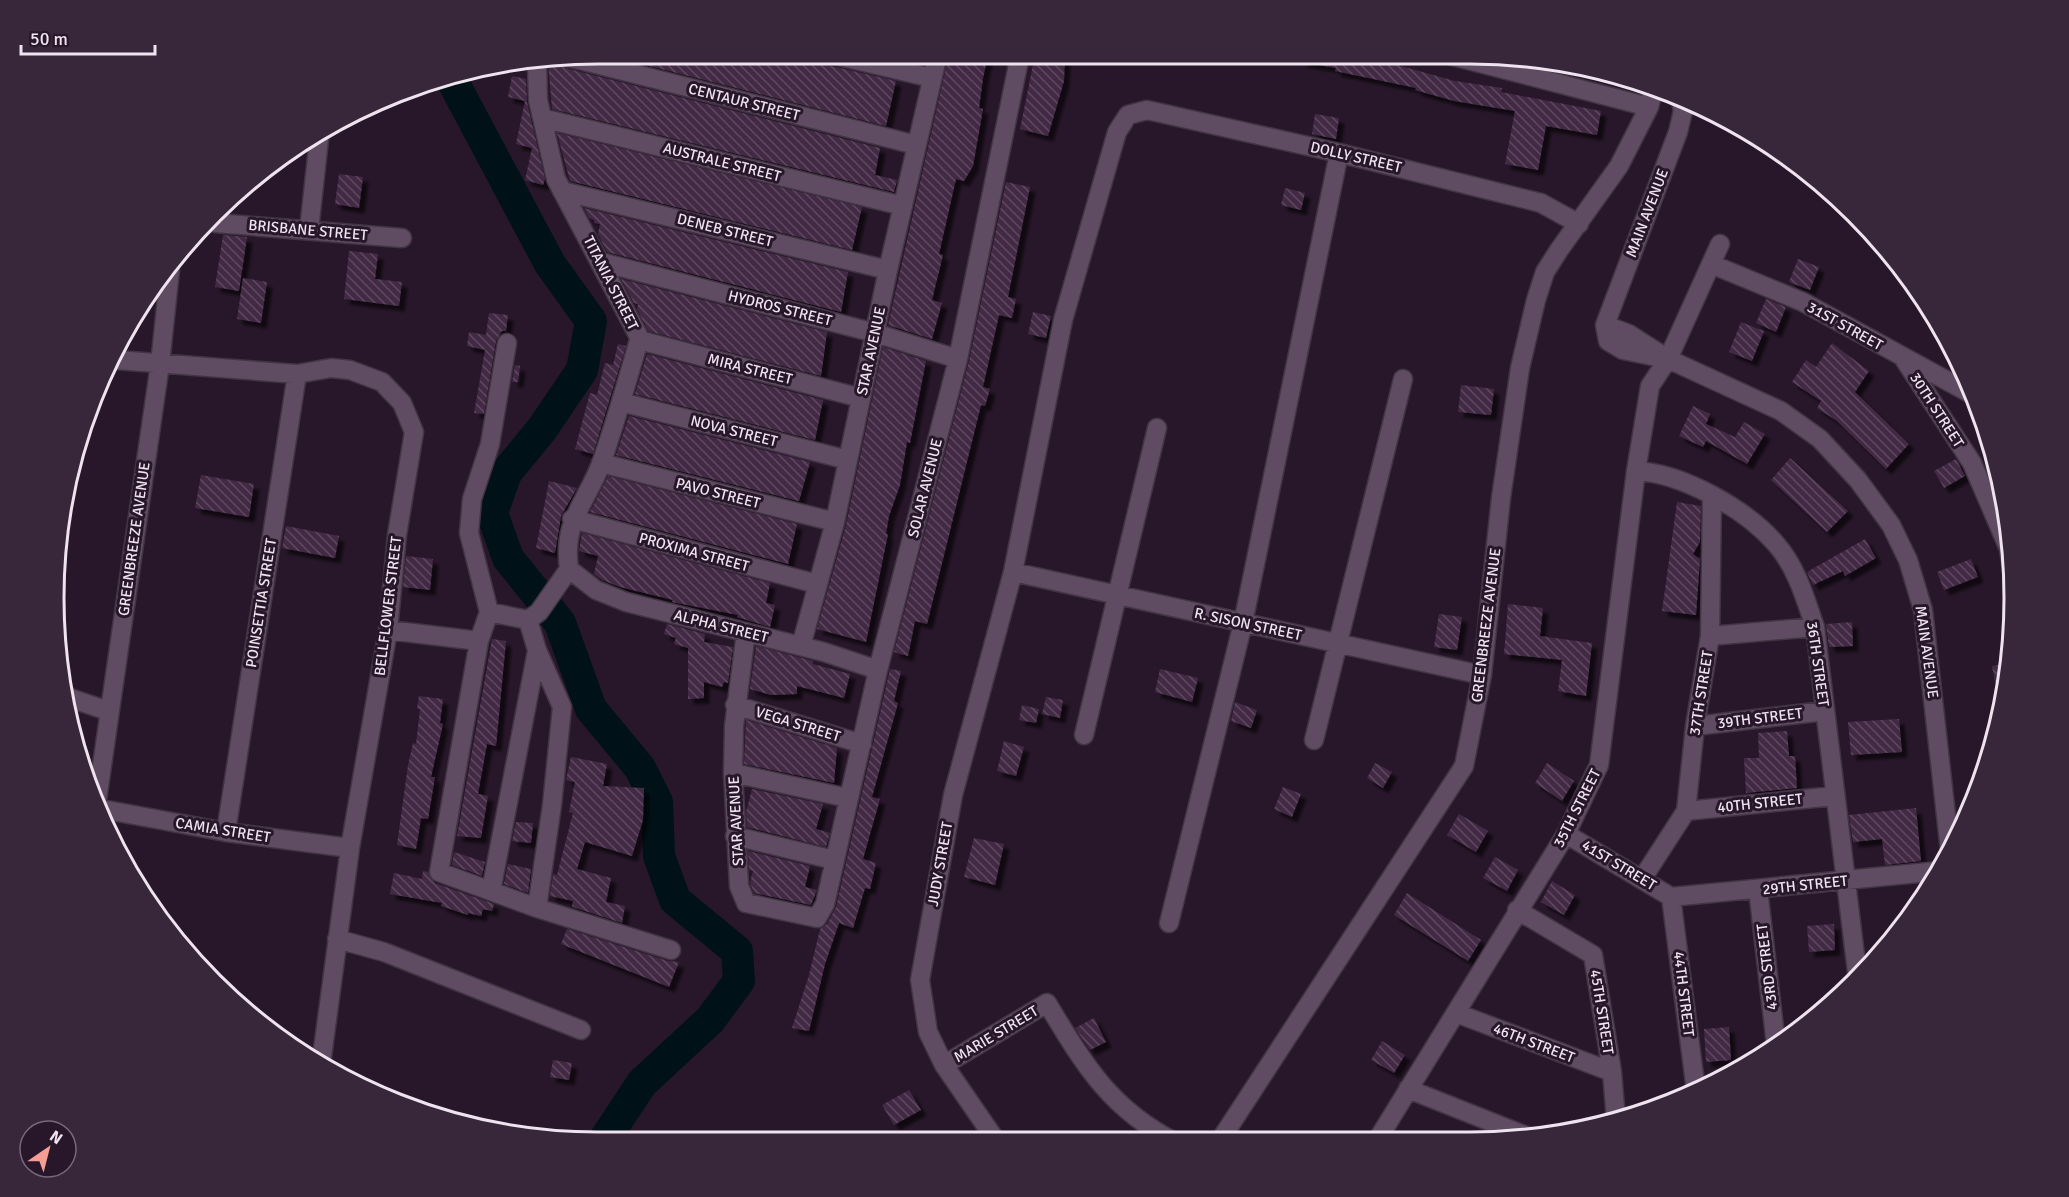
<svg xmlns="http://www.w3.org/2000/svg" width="2069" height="1197" font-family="Signika,sans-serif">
<defs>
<pattern id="building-back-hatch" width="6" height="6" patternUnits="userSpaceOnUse" patternTransform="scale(1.5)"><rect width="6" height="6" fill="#422945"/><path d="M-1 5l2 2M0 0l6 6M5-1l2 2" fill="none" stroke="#5e4860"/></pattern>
<filter id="shadow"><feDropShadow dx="5.5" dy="5.5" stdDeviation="1.5" flood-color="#0009"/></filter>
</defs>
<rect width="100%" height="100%" fill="#28172a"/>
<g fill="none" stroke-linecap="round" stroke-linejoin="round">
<!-- river -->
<path stroke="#001218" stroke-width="32" d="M451,78L550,264L591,321L582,370L542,429L506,473L492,513L508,558L560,623L591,709L640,768L657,802L659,856L675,900L737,951L739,981L710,1020L642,1083L603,1142"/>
</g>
<!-- building -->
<path fill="url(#building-back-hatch)" filter="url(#shadow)" d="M602,54H819L822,62L827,65L896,81L886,126Z
M949,54L988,55L983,78L979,108L983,109L973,166L964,181L956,179L939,254L943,255L932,300L942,303L932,339L888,325Z
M1035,55H1065L1064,81L1048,136L1020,129Z
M1303,55H1361L1455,81L1502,88L1501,92L1601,111L1597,135L1546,126L1538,170L1505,164L1515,111L1454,101L1415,90L1416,88L1335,71L1336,68L1302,62Z
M561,60L569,69L880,148L875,175L897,180L894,192L552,109L548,62Z
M512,76L526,79L527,102L545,179L543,185L525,180L532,148L516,144L525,101L508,97Z
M1315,114L1339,118L1336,139L1312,134Z
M557,133L862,207L852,250L570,181Z
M339,174L363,177L359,208L335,204Z
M1006,182L1030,187L1008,297L1016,299L1012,318L999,315L983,387L990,389L985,406L981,405L927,624L915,621L908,656L894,652L969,361Z
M1285,188L1305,193L1301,210L1281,205Z
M584,208L848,272L841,312L607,252L598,234L600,224L594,223V220L589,218Z
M223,235L247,237L239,291L215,287Z
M349,251L378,254L375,279L402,282L399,306L344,299Z
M1798,259L1819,267L1810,290L1789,282Z
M243,278L267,282L261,323L237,319Z
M621,279L827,332L821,376L648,331L637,309L638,304L634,303Z
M1766,299L1786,307L1776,332L1756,323Z
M1033,312L1051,316L1046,338L1028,334Z
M489,313L508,315L506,331H502L496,341L484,414L474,413L485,350L467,346L469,332L486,335Z
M1741,322L1764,331L1752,361L1729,352Z
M1832,343L1869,371L1855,392L1909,444L1886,469L1837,421L1817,408L1821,401L1792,382L1806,360L1816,367Z
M618,344L626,346L593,454L575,449L590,393L597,395L605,363L613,365Z
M883,347L926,361L910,443L907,442L900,485L889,516L886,534H888L866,642L817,629L846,525Z
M647,354L823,400L815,440L635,394Z
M515,365L520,366L518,382H512Z
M1461,385L1494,389L1491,415L1458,412Z
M1693,406L1710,414L1706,424L1735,437L1744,422L1765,434L1747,464L1706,441L1703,447L1679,436Z
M629,416L810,462L799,501L616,455Z
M1790,458L1848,511L1827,532L1771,480Z
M1956,459L1965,476L1944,488L1934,471Z
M201,475L254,484L249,517L195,508Z
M608,476L797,524L788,564L590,512Z
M549,481L577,488L561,516L555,553L536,548Z
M1677,502L1701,506L1700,542L1693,554L1700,559L1696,615L1662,611Z
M286,526L339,536L335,558L282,548Z
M582,533L770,583L766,603L775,605L770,627L737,617L738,615L672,602L673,600L620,587L602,580L594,574L598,556L579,551Z
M1865,539L1876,558L1845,576L1843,571L1813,585L1807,572Z
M406,556L433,559L430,590L403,587Z
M1971,559L1978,577L1944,590L1937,572Z
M1508,604L1543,608L1540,636L1592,643L1586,696L1558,691L1562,660L1504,654Z
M1439,614L1462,617L1457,650L1434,647Z
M1852,622L1853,646L1829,647L1826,624Z
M667,624L705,634L704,642L733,647L728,683L724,682L722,687L704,682V698L688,699V648L674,644L676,638L664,634Z
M492,639L506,641L496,746L487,744L478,794L488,796L481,838L457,836Z
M756,646L813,661V664L850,674L844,698L797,686V694L771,695L750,689Z
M2009,663L2005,704L2000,709L1992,666Z
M890,669L901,671L894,701L898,703L872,797L880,799L863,859L876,863L870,889L865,888L853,928L839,923L825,964L809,1031L792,1028L809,975L820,929L827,924L836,907Z
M1160,669L1198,678L1192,702L1155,692Z
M419,696L443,699L440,723L443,724L431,777H435L428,819L421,818L416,849L397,845L408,765L413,743L416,744L420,709H417Z
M1046,697L1063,700L1060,718L1042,714Z
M1235,702L1257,710L1251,728L1231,721Z
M1022,705L1039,709L1036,723L1019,720Z
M1899,719L1902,752L1851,755L1848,722Z
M746,720L837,748L834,783L744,764Z
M1787,731L1789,756H1795L1797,788L1746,793L1744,758H1759L1758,733Z
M1004,741L1024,747L1016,776L997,771Z
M571,757L607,764L603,786L644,788L643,820L632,856L585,842L577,869L611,878L606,902L625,906L622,923L576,908L572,906L573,901L550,896L553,874L557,875L573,813L569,812L575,782L566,780Z
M1375,763L1392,772L1383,788L1367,778Z
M1547,763L1574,781L1562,801L1535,783Z
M1283,787L1301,794L1292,817L1274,809Z
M752,789L823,804L816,829L830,833L826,847L747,827L746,812Z
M1916,808L1921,861L1885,865L1882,839L1853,842L1849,815Z
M1459,814L1488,831L1476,852L1447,835Z
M516,822L533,823L531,843L512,841Z
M974,838L1004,844L995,885L964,877Z
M748,851L810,866L805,887L817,890L811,905L754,893L750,883L753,871L749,870Z
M454,852L485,862L482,876L452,865Z
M1495,857L1518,870L1507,891L1483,878Z
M508,864L531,869L528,893L504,884Z
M423,871L428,872L435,883L494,904L492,911L483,909L481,916L468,913V915L441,906L442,903L390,894L394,873L422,879Z
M1552,881L1575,895L1564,915L1541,902Z
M1407,893L1481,940L1468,961L1394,915Z
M1834,924L1835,950L1809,952L1807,926Z
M567,929L668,961L679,962L669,987L561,944Z
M1094,1018L1106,1042L1090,1050L1075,1028Z
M1729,1027L1731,1060L1706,1062L1704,1029Z
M1382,1041L1405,1055L1394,1073L1371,1060Z
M553,1060L572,1063L569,1080L550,1077Z
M909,1090L921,1110L894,1125L882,1105Z"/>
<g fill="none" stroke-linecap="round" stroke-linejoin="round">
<!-- minor casing -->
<g stroke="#413443" stroke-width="21">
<path id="minor" d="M830,54L932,78
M1449,55L1649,107
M572,58L916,145
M537,64L538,100L556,179L638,335L639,340C627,381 616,421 602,461C587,503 562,520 569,569
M542,118L903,206
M562,191L888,270
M215,223L402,238
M309,230L319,139
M601,262L875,333L958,359
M1711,264L1803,302L1975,396
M1605,325L1629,334L1668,359L1781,411L1820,439L1858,480L1891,525L1908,560L1923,610L1950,851
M639,340L861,398
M507,343L490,444L472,499L469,533L489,612L528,620L539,612L569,569
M1657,357L1623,350L1608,341L1605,325L1678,132L1683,111L1681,100
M1904,359L1972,463L2009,549L2011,562
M117,360L297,374L331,368L350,370L382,382L402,403L414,432L397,535L388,630L350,848L321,1064
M621,402L848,460
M601,463L835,522
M1636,471C1682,473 1746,509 1776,544C1797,568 1805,598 1815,627L1858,980
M572,519L817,584
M569,569L596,590L626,602L824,652L878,670
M1013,572L1482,675
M489,612L479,641L439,872L537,908L671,950
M528,620L537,650L562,707L552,805L537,908
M388,630L479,641
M746,632L734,726L733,773L739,886L746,903L817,918L825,904L878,670L958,359L1020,55
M1710,636L1815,627
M801,646L835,522L888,270L938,54
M70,698L108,711
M735,705L862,744
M1695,726L1825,711
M1084,735L1157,428
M1314,740L1403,379
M733,773L848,798
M96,807L160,364L170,270
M96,808L226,832L350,848
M1686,811L1834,796
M226,832L297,374
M1566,834L1671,897
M735,836L834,860
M1642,879L1686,811L1695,726L1710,636L1712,495
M1758,889L1776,1045
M491,891L537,651
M1671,897L1939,871
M1671,897L1696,1091
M1517,910L1593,955L1612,1072L1616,1120
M1169,923L1243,623L1339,153
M337,939L384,952L581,1030
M1456,1013L1612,1072
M944,1065L1047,1003C1084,1064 1109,1108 1175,1142
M1408,1089L1529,1137
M997,1142L944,1065L928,1032L920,980L953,795L1013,572L1063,320L1117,132L1128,115L1147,110L1339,153L1541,203L1579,224
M1219,1142L1464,766L1482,675L1501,498L1520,368L1536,300L1545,272L1559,250L1619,166L1649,107L1654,87
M1376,1142L1566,834L1599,765L1636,471L1650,386L1668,359L1720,244"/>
</g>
<!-- minor -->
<use href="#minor" stroke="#5f4c62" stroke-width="18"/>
</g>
<g text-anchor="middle" stroke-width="6" stroke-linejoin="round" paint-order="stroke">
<!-- street labels -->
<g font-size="15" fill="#efe3f0" stroke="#28172a">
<text transform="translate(744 102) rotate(14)" y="5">CENTAUR STREET</text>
<text transform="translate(1356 157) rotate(13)" y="5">DOLLY STREET</text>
<text transform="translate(722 162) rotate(14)" y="5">AUSTRALE STREET</text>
<text transform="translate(1647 213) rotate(-69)" y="5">MAIN AVENUE</text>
<text transform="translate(308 230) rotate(5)" y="5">BRISBANE STREET</text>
<text transform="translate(725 230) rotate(14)" y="5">DENEB STREET</text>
<text transform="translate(611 283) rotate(63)" y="5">TITANIA STREET</text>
<text transform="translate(780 308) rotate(14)" y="5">HYDROS STREET</text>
<text transform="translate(1845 326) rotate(29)" y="5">31ST STREET</text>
<text transform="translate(871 351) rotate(-78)" y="5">STAR AVENUE</text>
<text transform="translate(750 369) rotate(14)" y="5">MIRA STREET</text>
<text transform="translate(1937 410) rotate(57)" y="5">30TH STREET</text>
<text transform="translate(734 431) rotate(14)" y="5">NOVA STREET</text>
<text transform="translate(925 488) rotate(-76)" y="5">SOLAR AVENUE</text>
<text transform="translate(718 493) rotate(14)" y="5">PAVO STREET</text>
<text transform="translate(134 539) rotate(-82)" y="5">GREENBREEZE AVENUE</text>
<text transform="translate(694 552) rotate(15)" y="5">PROXIMA STREET</text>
<text transform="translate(261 603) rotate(-81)" y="5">POINSETTIA STREET</text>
<text transform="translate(388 606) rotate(-83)" y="5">BELLFLOWER STREET</text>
<text transform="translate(1248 624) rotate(12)" y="5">R. SISON STREET</text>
<text transform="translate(1486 625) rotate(-83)" y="5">GREENBREEZE AVENUE</text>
<text transform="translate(721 626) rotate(14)" y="5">ALPHA STREET</text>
<text transform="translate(1927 652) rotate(82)" y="5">MAIN AVENUE</text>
<text transform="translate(1818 664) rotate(82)" y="5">36TH STREET</text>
<text transform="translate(1701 693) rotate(-81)" y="5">37TH STREET</text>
<text transform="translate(1760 718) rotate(-7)" y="5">39TH STREET</text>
<text transform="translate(798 724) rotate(17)" y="5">VEGA STREET</text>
<text transform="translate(1760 803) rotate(-6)" y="5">40TH STREET</text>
<text transform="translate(1577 808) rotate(-63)" y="5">35TH STREET</text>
<text transform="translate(736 821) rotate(-93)" y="5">STAR AVENUE</text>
<text transform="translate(223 830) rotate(9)" y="5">CAMIA STREET</text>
<text transform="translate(940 864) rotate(-80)" y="5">JUDY STREET</text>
<text transform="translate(1619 865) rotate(31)" y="5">41ST STREET</text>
<text transform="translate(1805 885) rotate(-6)" y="5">29TH STREET</text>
<text transform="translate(1767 967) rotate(-97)" y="5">43RD STREET</text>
<text transform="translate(1684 994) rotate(83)" y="5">44TH STREET</text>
<text transform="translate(1602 1012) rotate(81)" y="5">45TH STREET</text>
<text transform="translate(996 1034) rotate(-31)" y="5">MARIE STREET</text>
<text transform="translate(1534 1043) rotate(21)" y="5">46TH STREET</text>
</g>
</g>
<!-- crop -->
<path d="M0 0H2069V1197H0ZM598 64H1470A534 534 0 0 1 2004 598V598A534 534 0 0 1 1470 1132H598A534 534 0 0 1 64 598V598A534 534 0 0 1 598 64Z" fill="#38273a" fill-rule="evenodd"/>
<path fill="none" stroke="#efe3f0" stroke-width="3" d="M598 64H1470A534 534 0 0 1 2004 598V598A534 534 0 0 1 1470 1132H598A534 534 0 0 1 64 598V598A534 534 0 0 1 598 64Z"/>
<!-- north arrow -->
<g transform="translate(48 1149) rotate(35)"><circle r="28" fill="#28172a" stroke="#786979" stroke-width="1.5"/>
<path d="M0-4.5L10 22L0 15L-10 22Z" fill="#f59c94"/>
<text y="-9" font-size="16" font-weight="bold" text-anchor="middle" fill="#efe3f0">N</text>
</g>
<!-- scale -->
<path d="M21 45v9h134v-9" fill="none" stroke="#efe3f0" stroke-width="3"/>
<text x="30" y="45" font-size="18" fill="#efe3f0" stroke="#28172a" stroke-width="4.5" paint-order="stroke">50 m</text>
</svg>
